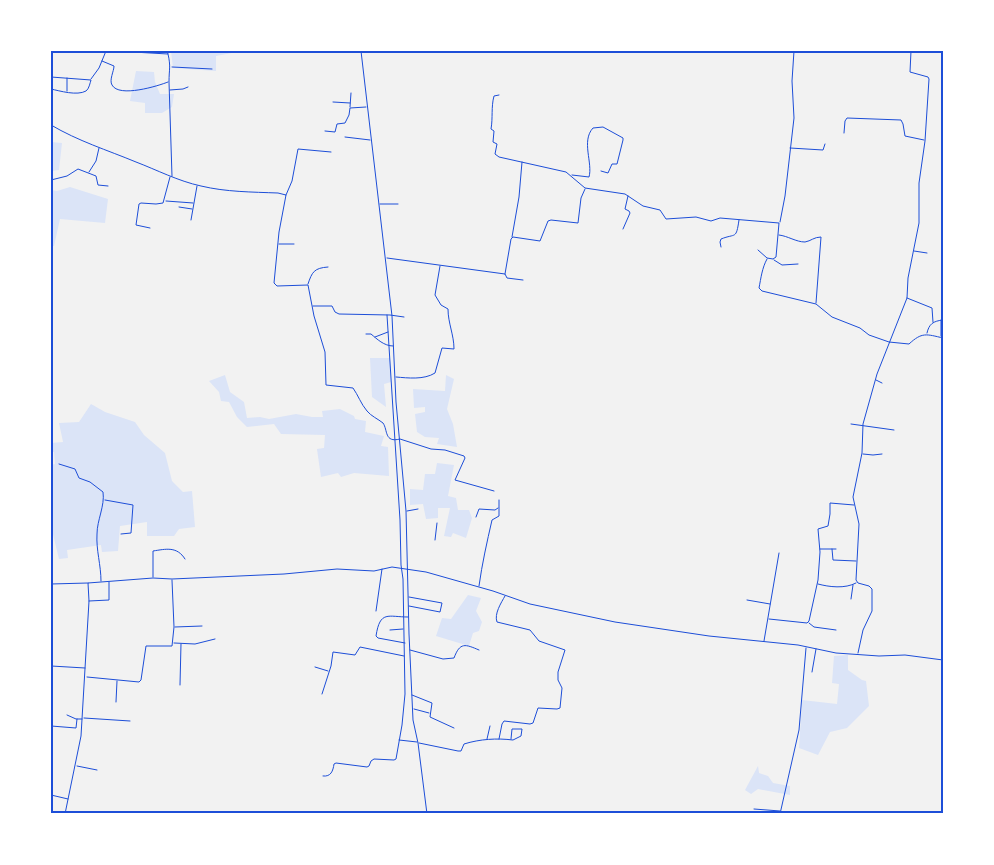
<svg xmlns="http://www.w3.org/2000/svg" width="994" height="865" font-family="Lato,sans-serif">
<rect width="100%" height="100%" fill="#f2f2f2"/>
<!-- green -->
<path fill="#dbe4f7" d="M171,51H242L216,56V71L173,68Z
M136,71L154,72L155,82L160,94H174L172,107L162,113H145V103L130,101Z
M51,142L62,143L59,170L51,171Z
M70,187L108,199L105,223L60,219L54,246H51V190L57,191Z
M370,358H390L391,382L384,384L386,407L372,397Z
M225,375L230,392L244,402L247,418L260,417L269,419L296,414L312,417H323L322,411L340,409L354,416L355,419L366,421L365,432L384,436L381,446L388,447L389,476L354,473L341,477L338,473L321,477L317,449L324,448L325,435L281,434L274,424L247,427L237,417L229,402L221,401L219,392L209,381Z
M446,375L454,379L447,409L453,424L457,447L437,444L439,438L425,437L417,432L415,414L425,412V407L414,408L413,389L445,391Z
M91,404L105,412L135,422L144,435L165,453L172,481L183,492L192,491L195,527L179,529L174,536H147V522L120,526L118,551L102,552L101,545L67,550L68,558L59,559L51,526V465L55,464L54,452H51V443L63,442L59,423L79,422Z
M437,463L454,465L448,496L456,498L458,510H469L472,518L466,538L453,533L451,537L444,536L450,508H438V518L426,519L423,504L410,505V489L423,490L425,474H435Z
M468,595L481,598L476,611L482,622L479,631L473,633L469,646L436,636L442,618L451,619Z
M848,655V670L862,680L866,681L869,706L847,728L830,732L818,755L799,748L802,700L837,704L839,684L832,683L834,656Z
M758,766L759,773L768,776L773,783L790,786V795L758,789L751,794L745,790Z"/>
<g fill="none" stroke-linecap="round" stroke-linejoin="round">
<!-- minor -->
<path stroke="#1d4ed8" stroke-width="1" d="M115,51L168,54L167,51
M361,51L392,316L396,402L406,511L409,634L413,720L418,743L427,814
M168,54C171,67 169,69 169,82L172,176
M102,61L114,66C114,71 109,80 112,85C119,98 158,86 168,82
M172,67L212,69
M51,77L91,80C90,83 89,89 86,91C77,96 60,91 51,89
M67,78V91
M91,79L99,68L106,51
M170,90L183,89L188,87
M499,95L494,96C491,107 493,118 491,129L494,131L493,142L497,144L495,154L499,157L566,172L585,188L625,194L643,206L660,210L666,219L696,217L711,221L720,218L779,223L776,257L773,259L767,258L758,250
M333,102L350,103
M350,107L351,93
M51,125C78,141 107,150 136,162C157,170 178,181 201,186C226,192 252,192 278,193L286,195L279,232L274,283L277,286L308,285L314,316L325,352L326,385L353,388C358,395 361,404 367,411C371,416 378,419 383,423C388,430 384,443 400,439L431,449L445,450L464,456L465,458L455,480L494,491
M325,131L335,132L337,124L345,123L349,115L350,108L366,107
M844,133L845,121L847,118L901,120L903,124L905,136L924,140
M345,137L370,140
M790,148L823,150L825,144
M89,172L96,161L99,148
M572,175L589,177C593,163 581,141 593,128L603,127L623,138V140L617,164H612L608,173L601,171
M51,180L67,176L78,169L96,176L98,185L108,186
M286,195L292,181L298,149L331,152
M166,201L193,203
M380,204H398
M179,207L192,209
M191,220L197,186
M780,222L785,196L794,118L792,81L794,51
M150,228L136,225L139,204L141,203L156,204L163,203L170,177
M623,229L630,213L629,211L625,209L628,196
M779,235C788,236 796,242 805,242C811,241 814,237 821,237L816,303
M512,237L519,197L522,162
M279,244H294
M721,247L720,242L721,239C736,233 736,240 739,220
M914,251L927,253
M387,258L505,274L507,278L523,280
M767,259C762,268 761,278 759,288L762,291L816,304L832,317L860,328L869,335L889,342L909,344C922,332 926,334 943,338
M774,260L782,265L798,264
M505,274L511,239L513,237L540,241L548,221L551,220L578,223L581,198L585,189
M308,284C312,272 314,268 328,267
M907,298L932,308L933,322
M313,306H332L335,312L339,314L390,315L404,317
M927,333C929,324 933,321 943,320
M366,334H371C377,339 384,346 393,346
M941,336V320
M375,337L388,332
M396,377C408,378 424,380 435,373L442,348L454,349C454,335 448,323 448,309L441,305L435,295L440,266
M876,380L882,383
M851,424L894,430
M863,454L873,455L882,454
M59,464L75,469L79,478L90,482L103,492C105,506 97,520 97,534C96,550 101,565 101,581
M105,500L133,505L131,533L121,534
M407,511L418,509
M476,517L479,509L495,510L498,508
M435,540L437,523
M820,549H836
M832,549L833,560L856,561
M153,577V551C166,549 177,546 185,559
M51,584L88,583
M818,584C829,587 845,589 856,583
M479,586C482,564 487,542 492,520L499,516V500
M409,597L442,603L440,612L409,606
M851,599L853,585
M747,600L770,604
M89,601L109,600V582
M376,611L382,569
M769,619L807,623L809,621L818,580L820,552L818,529L828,526L830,514V503L854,505
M809,623L814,627L836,630
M175,627L202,626
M390,630L403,629
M764,641L779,553
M174,643L195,644L215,639
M405,643L378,638L376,636C380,610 388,617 408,617
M410,650L443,659L454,658C460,642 465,644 479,650
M858,653L863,630L872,611V589L869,586L858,583L856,580L859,524L853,497L862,453L863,424L877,374L907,298L908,278L919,223V183L925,141L929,79L928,77L910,72L911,51
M51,666L85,668
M315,667L328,671
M812,672L816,649
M87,677L139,682L141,680L146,646H172L174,627L172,580
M180,685L181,644
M322,694L331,666L333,652L355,655L360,647L404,656
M412,695L432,703L430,717L454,728
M116,702L117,681
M414,709L429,713
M67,715L76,719H82
M84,718L130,721
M51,726L76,728L77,719
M487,739L490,726
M499,739L502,724L504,721L530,724L533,723L538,708L557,709L560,708L562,688L558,680V672L565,650L539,641L530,630L497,622C494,614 501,603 505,596
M399,740L417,742
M419,743L458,751H461L464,744C480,739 497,738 513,740L521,736L522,729H512L511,739
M77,766L97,770
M323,776C331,777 333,771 334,764L336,763L367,767L369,766L371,761L374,759L394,760L396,759L402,725L405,694L403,579L401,565L400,520L387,315
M51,795L68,799
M754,809L780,811
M65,814L81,736L89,601L88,583L153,578L172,579L284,574L337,569L374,571L392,567L426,572L493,591L530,604L615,622L709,636L798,645L836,653L879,656L905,655L943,660
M780,814L799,730L806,648"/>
</g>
<!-- border -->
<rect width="994" height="865" fill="none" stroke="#ffffff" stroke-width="105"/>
<rect x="52" y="52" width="890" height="760" fill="none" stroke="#1d4ed8" stroke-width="2"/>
</svg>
